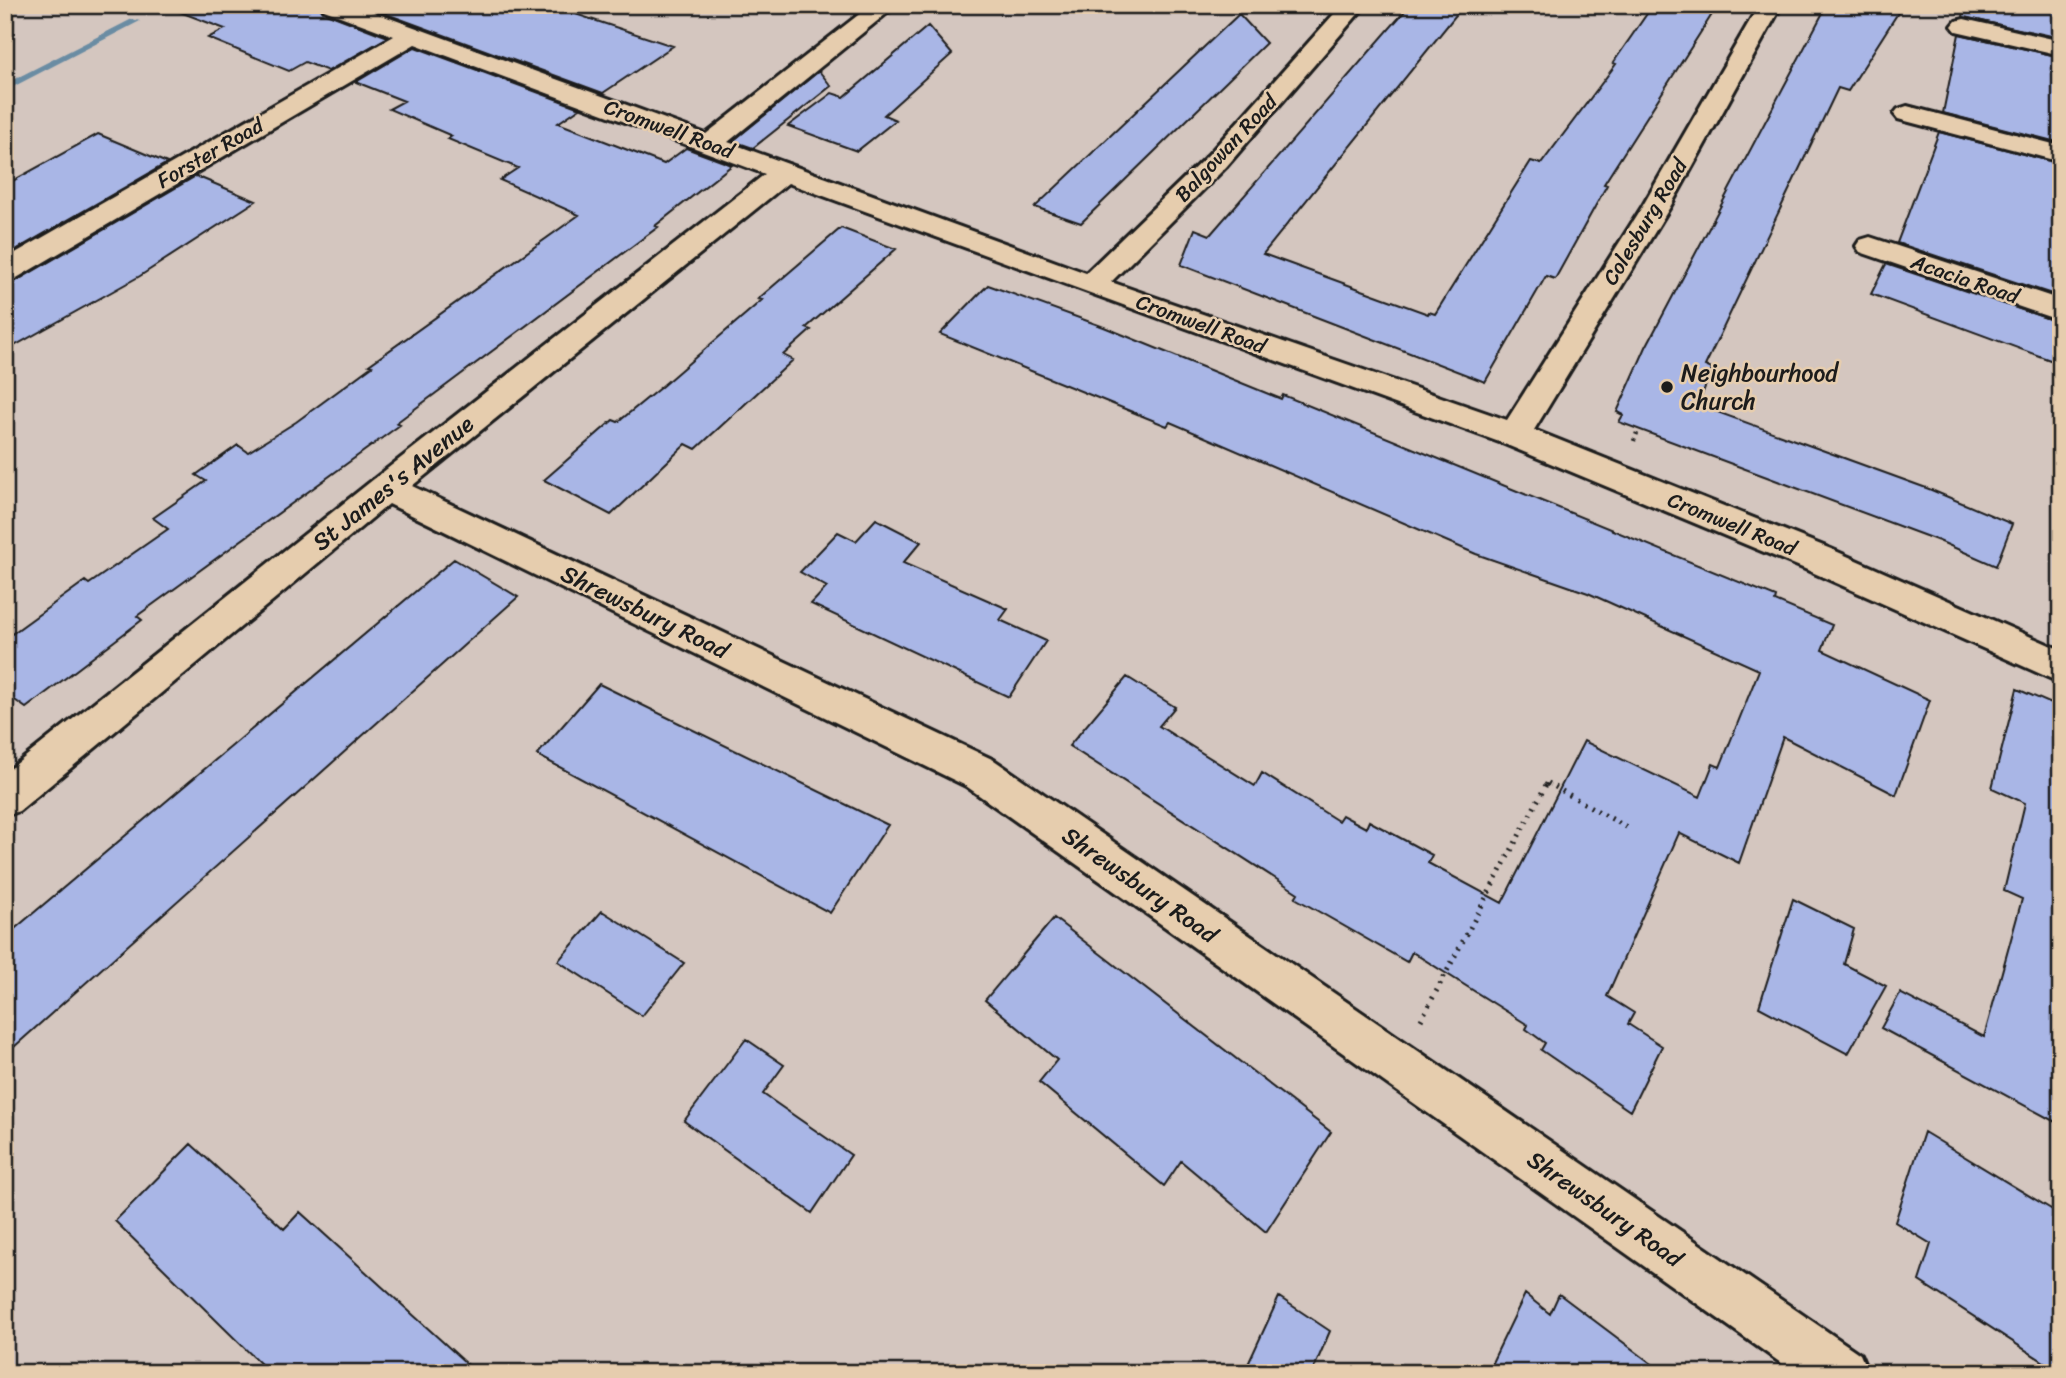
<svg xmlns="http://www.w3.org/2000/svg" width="2066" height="1378" font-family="Sriracha,sans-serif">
<rect width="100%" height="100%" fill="#d4c6bf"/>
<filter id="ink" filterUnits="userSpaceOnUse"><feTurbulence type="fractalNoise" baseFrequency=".0143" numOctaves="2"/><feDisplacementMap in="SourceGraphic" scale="14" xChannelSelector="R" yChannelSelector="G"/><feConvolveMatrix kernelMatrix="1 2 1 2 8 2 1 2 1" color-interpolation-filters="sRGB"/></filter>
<g filter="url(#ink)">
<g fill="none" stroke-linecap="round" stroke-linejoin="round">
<!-- stream -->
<path fill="#6a8ca3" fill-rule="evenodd" d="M132,19L140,21L5,91V84Z"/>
</g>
<!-- building -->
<path fill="#a9b6e6" stroke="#1c1c1c" stroke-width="2" d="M173,5H319L323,12L388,37L328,71L305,62L289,71L208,38L225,29L172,9Z
M362,5H548L673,46L603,93Z
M1410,5H1464L1263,254L1428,314L1429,312L1435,314L1531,161L1541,164L1616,64L1613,63L1653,5H1718L1604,184L1607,185L1555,279L1546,276L1485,382L1181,265L1195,229L1210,235Z
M1827,5H1903L1848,91L1838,88L1705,366L1712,369L1698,405L1929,489L2012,524L1996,566L1939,541L1619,422L1623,415L1617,412L1646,347Z
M1965,5H2024L2061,14V38L1963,17Z
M1239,14L1266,43L1081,223L1035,207Z
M928,26L952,54L884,115L896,120L857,151L788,126L832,93L844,97Z
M1959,34L2061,57V143L1943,113Z
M415,47L580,108L558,123L664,164L686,148L732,165L655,226L658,227L396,423L400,425L137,616L142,620L26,708L5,693V639L85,581L89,584L168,529L153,518L206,481L196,475L238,445L248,452L296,422L372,366L369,365L579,215L500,180L518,168L448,139L452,136L389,109L404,101L356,82Z
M819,71L831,86L753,148L733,141Z
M1939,132L2061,164V297L1897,243Z
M98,134L167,163L5,256V185Z
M196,176L256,201L140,276L5,351V284L16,281Z
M841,228L896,249L806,328L811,330L783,355L793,360L696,449L686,444L611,515L544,480L613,420L618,422L661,387L762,300L758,299Z
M1886,264L2061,323V364L1871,294Z
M988,285L1104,327L1281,399L1283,395L1776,597L1775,601L1832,625L1822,650L1930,700L1896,795L1783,737L1739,863L1679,833L1607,996L1634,1013L1628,1024L1662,1046L1630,1111L1541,1050L1545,1043L1526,1029L1528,1025L1412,952L1407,962L1295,898L1298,893L1069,746L1127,677L1175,707L1159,726L1255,786L1262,773L1338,821L1342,815L1366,828L1369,821L1432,855L1428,863L1502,903L1584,741L1700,797L1713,764L1720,767L1759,670L1588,593L1476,554L1170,422L1167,426L940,334Z
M876,519L921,542L903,563L1008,609L1000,620L1046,641L1009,697L811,604L827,587L800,572L838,532L856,541Z
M454,559L518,597L5,1055V937Z
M599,684L888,825L830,913L537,755Z
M2017,689L2061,708V1125L1881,1028L1900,993L1984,1037L2022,899L2004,891L2025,803L1992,788Z
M1793,899L1854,929L1844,964L1886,986L1848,1054L1759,1007Z
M602,911L684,963L642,1016L558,961Z
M1054,918L1331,1132L1266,1232L1181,1161L1164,1186L1039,1082L1057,1060L985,1000Z
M746,1039L784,1065L763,1094L851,1155L812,1213L684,1121Z
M1924,1132L2061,1215V1373L1919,1281L1931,1244L1895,1222Z
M191,1144L284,1229L300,1212L477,1373H270L115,1221Z
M1525,1294L1550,1314L1559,1294L1664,1373H1487Z
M1279,1297L1330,1331L1312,1373H1244Z"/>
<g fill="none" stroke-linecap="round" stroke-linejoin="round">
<!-- street casing -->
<g stroke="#1c1c1c" stroke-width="6">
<path id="street" d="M321,5H354L706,134L871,5H897L728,142L1086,273L1208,155L1342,5H1366L1226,167L1111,282L1507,420L1642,207L1759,5H1782L1670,207L1534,430L1831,549L2061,650V683L1805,569L1502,443L788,183L412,486L994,760L1860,1354L1868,1373H1795L966,786L389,504L19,811L5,816V773L374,479L765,174L415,44L15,279L5,281V259L394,36L324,10Z
M1964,19L2061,41V55L1956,31L1952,26L1956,21Z
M1907,106L2061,146V162L1898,119L1894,114L1898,109Z
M1870,237L2061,300V321L1860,252L1856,246L1860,240Z"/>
</g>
<!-- path-far1 -->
<path stroke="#1c1c1c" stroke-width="4.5" stroke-dasharray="2 4.5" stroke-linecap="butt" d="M1634,441L1638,430
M1546,785L1547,783L1551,785"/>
<!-- path -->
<path stroke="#1c1c1c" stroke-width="5" stroke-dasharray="2 6" stroke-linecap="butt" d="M1548,783L1628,828
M1421,1020L1547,783"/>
<!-- street -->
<use href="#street" fill="#e6cdae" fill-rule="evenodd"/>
</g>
</g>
<!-- markers -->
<circle fill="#1c1c1c" stroke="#e6cdae" stroke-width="2.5" cx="1667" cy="387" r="7"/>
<g text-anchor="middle" stroke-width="5" stroke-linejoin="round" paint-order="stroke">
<!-- far-street labels -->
<g font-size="21" fill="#1c1c1c" stroke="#e6cdae">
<text transform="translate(669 129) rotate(20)" y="7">Cromwell Road</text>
<text transform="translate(1226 148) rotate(-47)" y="7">Balgowan Road</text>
<text transform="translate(210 153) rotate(-30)" y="7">Forster Road</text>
<text transform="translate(1645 222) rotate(-59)" y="7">Colesburg Road</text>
<text transform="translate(1965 279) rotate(19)" y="7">Acacia Road</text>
<text transform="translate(1201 324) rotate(20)" y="7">Cromwell Road</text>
<text transform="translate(1732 524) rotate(22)" y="7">Cromwell Road</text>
</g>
<!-- poi labels -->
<g font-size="24" fill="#1c1c1c" stroke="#e6cdae" text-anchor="start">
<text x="1681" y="381">Neighbourhood<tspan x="1681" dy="28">Church</tspan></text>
</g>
<!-- street labels -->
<g font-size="24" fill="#1c1c1c" stroke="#e6cdae">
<text transform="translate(393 483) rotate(-39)" y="8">St James's Avenue</text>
<text transform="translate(645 612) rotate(26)" y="8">Shrewsbury Road</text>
<text transform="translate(1140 885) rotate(35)" y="8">Shrewsbury Road</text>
<text transform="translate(1605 1209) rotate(35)" y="8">Shrewsbury Road</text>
</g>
</g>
<!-- margin -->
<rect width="2066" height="1378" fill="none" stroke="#e6cdae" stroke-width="28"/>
<rect x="14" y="14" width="2038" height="1350" fill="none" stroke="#1c1c1c" stroke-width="2.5" filter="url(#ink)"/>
</svg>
